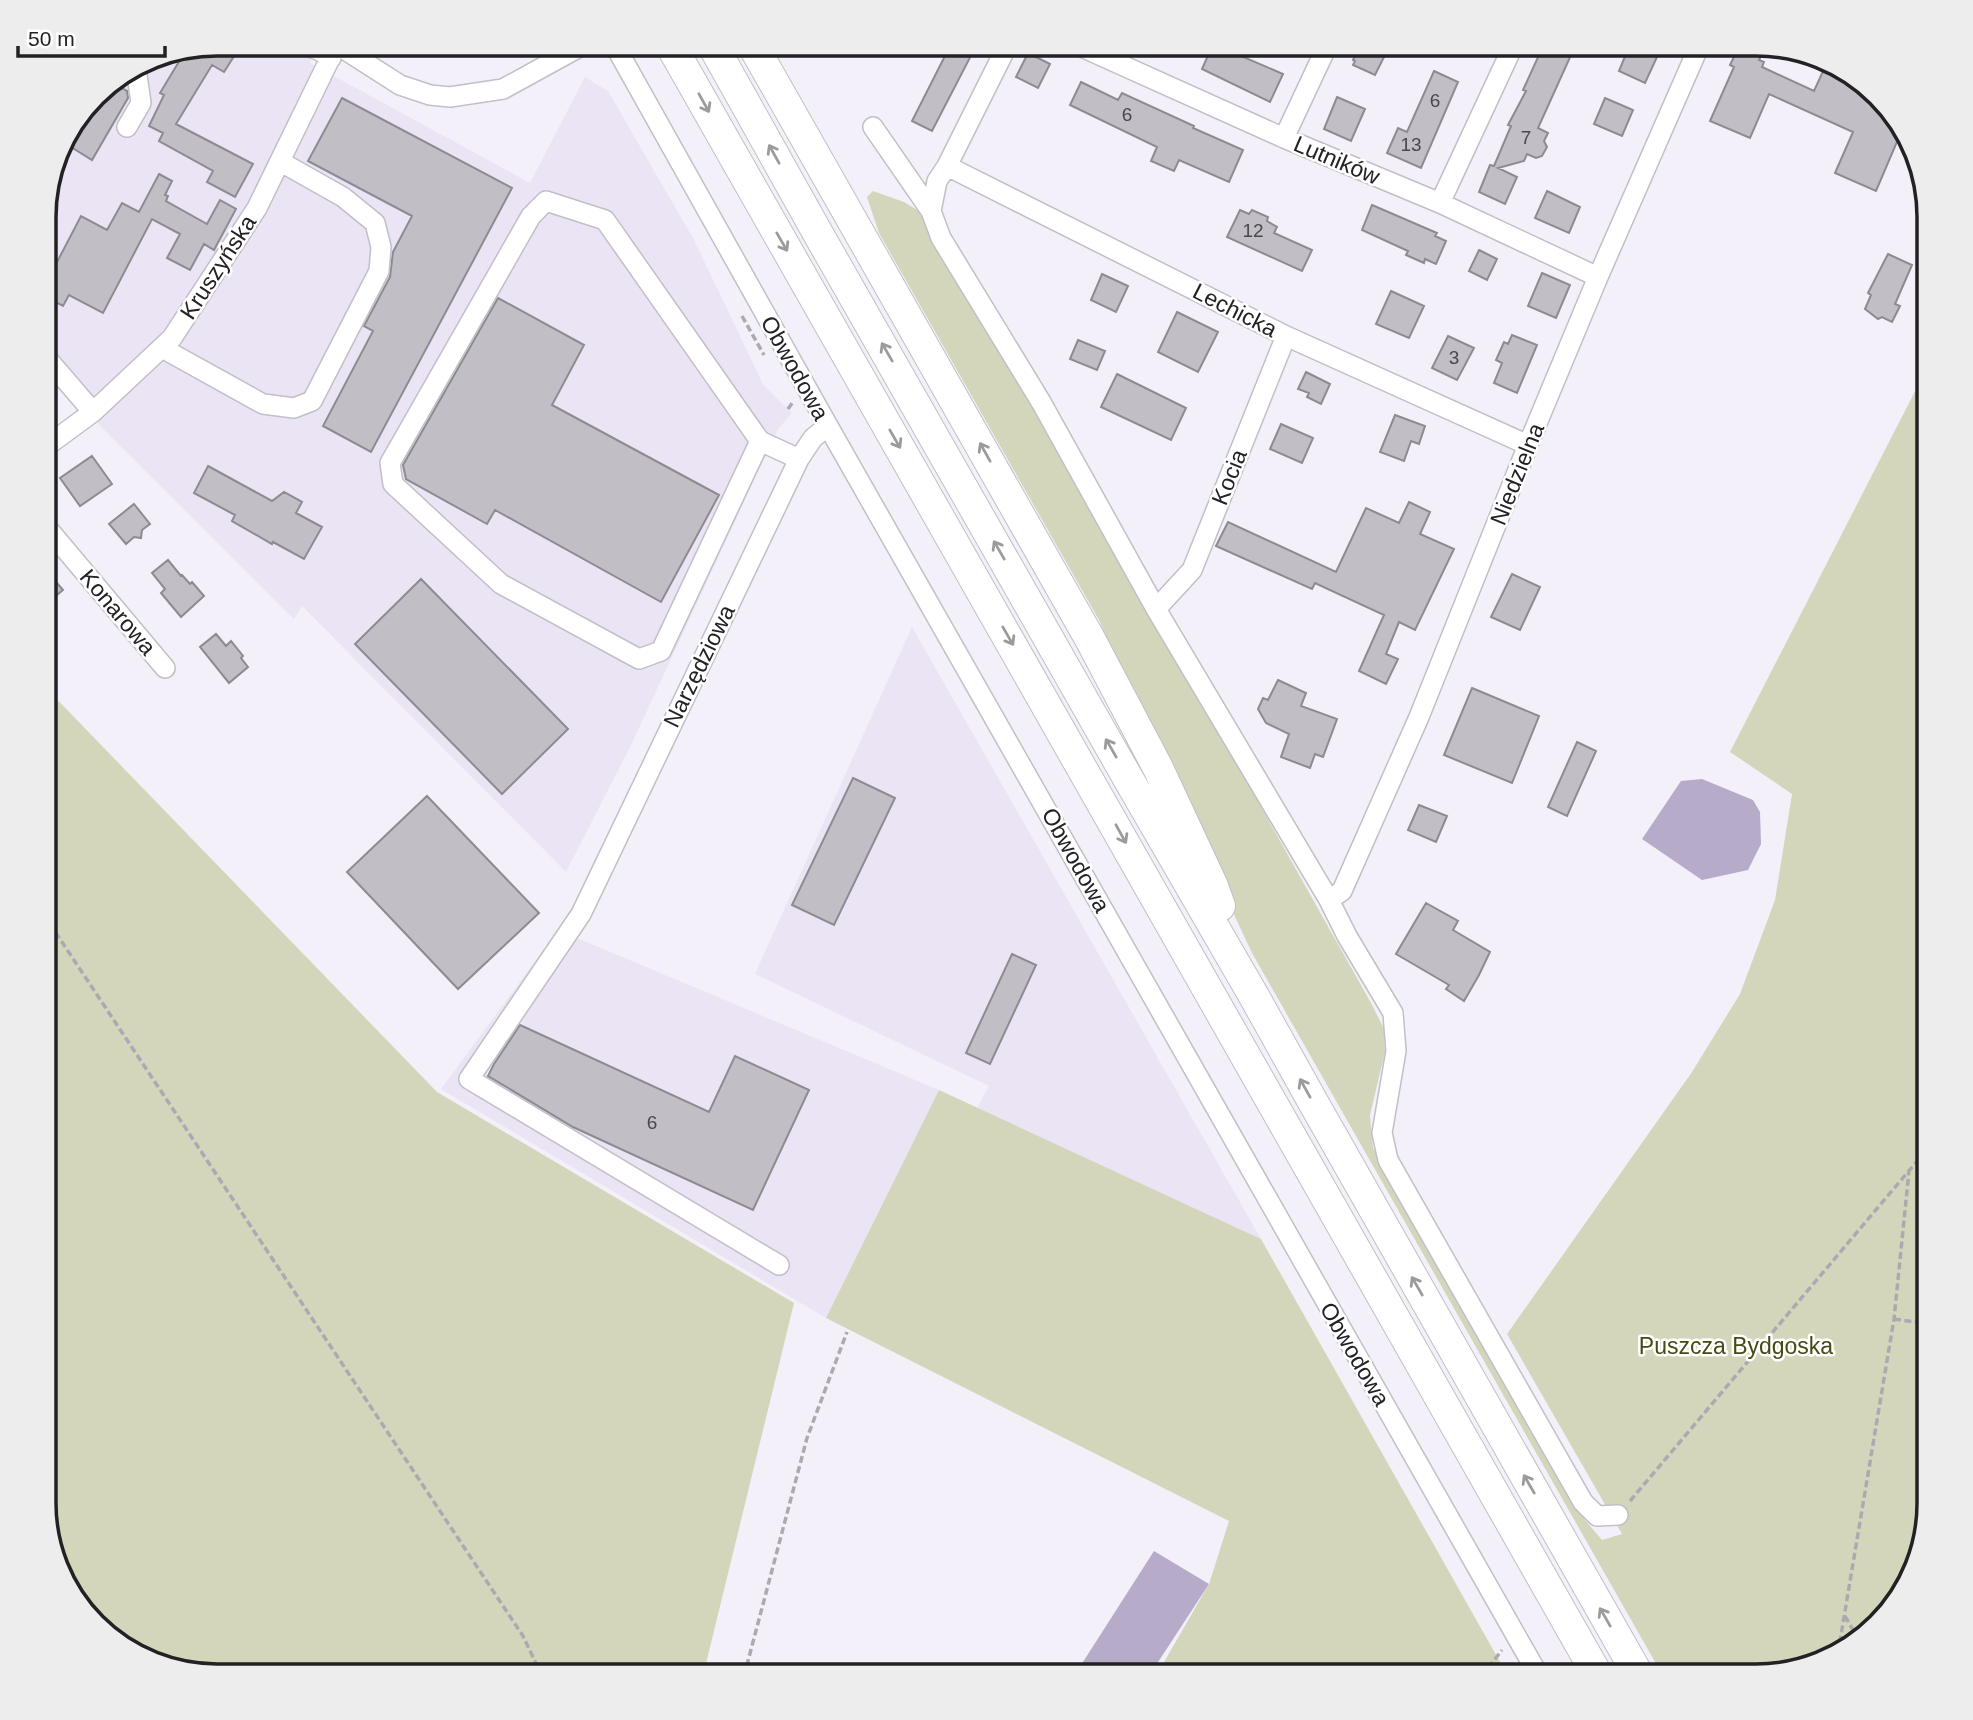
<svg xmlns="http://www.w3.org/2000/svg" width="1973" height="1720" font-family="Helvetica,sans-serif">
<rect width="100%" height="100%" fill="#f3f0f9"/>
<!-- built -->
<path fill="#eae4f4" d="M217,44H318L310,63L530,183L585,77L608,91L694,240L763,384L792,413L778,429L631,745L566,872L302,606L294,619L44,370V205L62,140L102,87L151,57Z
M912,627L1261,1239L977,1108L989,1086L755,974Z
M558,930L939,1090L826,1318L441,1089Z"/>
<!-- green -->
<path fill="#d4d6bb" d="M873,191L904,202L919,211L1187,675L1371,1003L1384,1029L1385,1052L1370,1115L1373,1148L1585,1520L1602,1540L1622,1534L1507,1334L1692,1072L1740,994L1775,900L1792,794L1730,752L1929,364V1514L1916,1570L1879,1625L1823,1663L1756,1676H1663L1252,953L1134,700L1099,620L879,233L867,197Z
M44,686L437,1092L794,1303L703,1676H216L150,1663L95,1626L61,1579L44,1514Z
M939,1090L1261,1239L1508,1676H1156L1209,1584L1229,1521L826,1318Z"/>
<!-- water -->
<path fill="#b6abc9" d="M1702,779L1753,800L1760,812L1761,844L1748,870L1702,880L1642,839L1681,781Z
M1154,1551L1209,1584L1149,1676H1074Z"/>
<!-- building -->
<path fill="#c1bec6" stroke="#8d8b92" stroke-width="2" d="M217,44H221L236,53L224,72L212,65L176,124L253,164L235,197L207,182L213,171L159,141L163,133L149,126L164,95L160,93L186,50Z
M951,44H977L932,131L912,121Z
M1213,44L1283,74L1270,102L1202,69Z
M1360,44H1365L1386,53L1375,75L1353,65L1355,61L1353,60Z
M1544,44H1576L1538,128L1548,133L1544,141L1547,147L1542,156L1536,158L1527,154L1524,161L1498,168L1517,177L1505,204L1479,192L1490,165L1494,166L1511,126L1508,125L1526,91L1523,90Z
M1630,44L1657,57L1645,83L1619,71Z
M1740,44L1766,46L1759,60L1764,62L1762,67L1814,91L1824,69L1857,83L1855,87L1881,98L1902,130L1876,191L1835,173L1853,132L1769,94L1750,138L1710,121L1734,67L1730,65Z
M1028,53L1050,64L1038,88L1016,77Z
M1434,71L1458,82L1421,168L1387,153L1398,128L1407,132Z
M111,82L127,91L128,98L92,160L71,147Z
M1081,82L1118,100L1122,93L1194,126L1193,128L1243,150L1229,182L1179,160L1174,171L1151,161L1157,147L1070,105Z
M1337,97L1365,109L1351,141L1324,129Z
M342,98L512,188L371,452L323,426L373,331L364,326L390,277L393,252L412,216L308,161Z
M1605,98L1633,110L1622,136L1594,124Z
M159,174L172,181L165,195L168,196L166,201L207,224L220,200L236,209L214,250L204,244L190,270L167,258L180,234L152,219L103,313L69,295L63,306L44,296V287L81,216L107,230L122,203L139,212Z
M1547,191L1580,207L1569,233L1535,218Z
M1372,205L1437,233L1435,236L1446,241L1436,264L1425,259L1424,263L1406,255L1408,251L1362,230Z
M1240,210L1249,214L1252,210L1268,217L1267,221L1277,227L1274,233L1312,250L1302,271L1227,237Z
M1479,250L1497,259L1487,280L1469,271Z
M1888,254L1912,265L1895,304L1900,306L1892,322L1882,317L1878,319L1865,309L1871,295L1868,293Z
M1542,273L1570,285L1556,318L1528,306Z
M1102,274L1128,286L1116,312L1091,300Z
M1391,291L1424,306L1409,338L1376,324Z
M498,298L584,345L552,405L719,495L661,602L495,510L487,524L406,479L403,465Z
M1177,312L1218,332L1198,372L1158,352Z
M1512,335L1537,345L1517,393L1494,383L1502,363L1496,360L1504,342L1508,344Z
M1448,336L1474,348L1457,380L1432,368Z
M1078,340L1105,351L1097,370L1070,359Z
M1306,372L1330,384L1321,404L1307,397L1309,393L1298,389Z
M1117,374L1186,408L1171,440L1101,407Z
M1395,415L1425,426L1419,444L1411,441L1404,461L1380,452Z
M1281,424L1313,438L1302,463L1270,449Z
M92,456L112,484L80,506L60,478Z
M208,466L272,501L284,492L302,502L296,513L322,527L304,559L273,542L272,544L232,521L235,515L194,493Z
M1409,502L1430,512L1420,534L1454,549L1415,630L1399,622L1386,654L1398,659L1386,684L1359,671L1384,615L1315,583L1312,589L1216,546L1228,522L1336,572L1366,508L1399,523Z
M134,504L150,524L142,530L141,538L134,537L126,544L109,524Z
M168,560L181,576L182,575L190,584L192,582L204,596L181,617L161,593L165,589L152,573Z
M44,568L63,590L44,606Z
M1512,574L1540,587L1520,630L1491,617Z
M421,579L568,729L502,794L355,644Z
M216,634L226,646L231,641L243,656L241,658L248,667L229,683L200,647Z
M1278,680L1306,693L1301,706L1337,719L1323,757L1315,754L1310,768L1281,757L1289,734L1266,723L1258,709L1263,698L1268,700Z
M1472,688L1539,716L1512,783L1444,755Z
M1577,742L1596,751L1567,816L1548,807Z
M853,778L895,798L834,925L792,905Z
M427,796L539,913L458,989L347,872Z
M1419,805L1447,816L1436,842L1408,830Z
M1426,903L1458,921L1453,930L1490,952L1479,975L1464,1001L1446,989L1449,985L1396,954Z
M1012,954L1036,965L990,1064L966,1053Z
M520,1025L709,1112L735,1056L809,1090L753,1210L573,1127L488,1076L494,1064Z"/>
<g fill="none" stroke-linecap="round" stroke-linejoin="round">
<!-- minor casing -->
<g stroke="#c1bfc7" stroke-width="22">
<path id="minor" d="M302,44L318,50L331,58
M336,44L400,85L430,95L450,97L503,89L585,44
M614,44L828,426L1539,1676
M1008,44L947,166L937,181L931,211L941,238L1041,402L1156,609L1329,900L1347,936L1393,1013L1396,1051L1382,1133L1388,1160L1583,1502L1597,1516L1618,1515
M1075,44L1284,138L1440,203L1598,277
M127,127L141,103L137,75L134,67
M873,127L931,211
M1284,138L1328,44
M947,166L1286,336L1528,445
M1440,203L1514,44
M162,348L263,404L294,408L312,401L379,271L381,247L375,223L343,197L281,162
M44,355L93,412
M760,441L661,651L639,659L501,584L393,484L390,463L531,216L546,201L605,220L760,441L799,459
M44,448L93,412L172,338L257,208L337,44
M44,524L165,668
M1156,609L1192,570L1286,336
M1329,900L1342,891L1419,717L1528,445L1598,277L1700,44
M779,1265L469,1079L581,914L799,459L813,438L828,426"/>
</g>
<!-- highway casing -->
<g stroke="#c1bfc7" stroke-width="32">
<path id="highway" d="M670,44L1598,1676
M712,44L816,230L1129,780L1255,998L1313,1102L1639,1676
M752,44L1090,639L1158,768L1212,884L1220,906"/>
</g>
<!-- path -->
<path stroke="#acaab0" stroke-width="3.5" stroke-dasharray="7 3.5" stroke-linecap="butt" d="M742,316L764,355
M788,409L793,402
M44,915L523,1636L542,1676
M1894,1319L1929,1324
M1630,1501L1929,1147
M1845,1616L1858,1639
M1838,1653L1894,1319L1909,1171
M744,1676L807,1438L847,1332
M1482,1676L1502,1650"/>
<!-- minor -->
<use href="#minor" stroke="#fff" stroke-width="19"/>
<!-- highway -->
<use href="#highway" stroke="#fff" stroke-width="30"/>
</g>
<!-- one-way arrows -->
<defs><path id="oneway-shaft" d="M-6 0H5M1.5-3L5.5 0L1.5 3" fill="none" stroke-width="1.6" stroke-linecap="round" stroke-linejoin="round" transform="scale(1.75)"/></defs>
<g stroke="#9c9b9c">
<use href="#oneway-shaft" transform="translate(704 103) rotate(61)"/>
<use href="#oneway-shaft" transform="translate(774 154) rotate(-119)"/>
<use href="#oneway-shaft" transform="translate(782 242) rotate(60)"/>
<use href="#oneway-shaft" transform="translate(887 352) rotate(-120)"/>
<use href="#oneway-shaft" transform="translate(895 439) rotate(60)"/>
<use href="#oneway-shaft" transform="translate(985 452) rotate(-119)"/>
<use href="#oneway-shaft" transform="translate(999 550) rotate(-120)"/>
<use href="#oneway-shaft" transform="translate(1008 636) rotate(60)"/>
<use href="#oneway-shaft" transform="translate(1111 748) rotate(-120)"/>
<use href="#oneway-shaft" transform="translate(1121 834) rotate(61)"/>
<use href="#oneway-shaft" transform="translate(1305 1088) rotate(-119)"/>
<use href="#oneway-shaft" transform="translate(1417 1286) rotate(-120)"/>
<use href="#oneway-shaft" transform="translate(1529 1484) rotate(-120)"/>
<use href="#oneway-shaft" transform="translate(1605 1617) rotate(-120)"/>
</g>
<g text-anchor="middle" stroke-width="5" stroke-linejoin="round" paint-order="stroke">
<!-- number labels -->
<g font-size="19" fill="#4a484c">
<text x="1435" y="107">6</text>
<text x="1127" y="121">6</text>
<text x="1526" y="144">7</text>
<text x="1411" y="151">13</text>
<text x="1253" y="237">12</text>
<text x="1454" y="364">3</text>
<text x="652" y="1129">6</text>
</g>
<!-- street labels -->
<g font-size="23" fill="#222124" stroke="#fff">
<text transform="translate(1337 160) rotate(23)" y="8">Lutników</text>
<text transform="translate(218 267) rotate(-57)" y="8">Kruszyńska</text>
<text transform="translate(1235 310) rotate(27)" y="8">Lechicka</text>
<text transform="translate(795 368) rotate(61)" y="8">Obwodowa</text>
<text transform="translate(1517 474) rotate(-68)" y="8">Niedzielna</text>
<text transform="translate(1229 477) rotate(-68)" y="8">Kocia</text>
<text transform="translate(118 612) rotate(50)" y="8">Konarowa</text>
<text transform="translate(699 666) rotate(-64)" y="8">Narzędziowa</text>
<text transform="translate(1076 860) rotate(61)" y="8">Obwodowa</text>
<text transform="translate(1355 1354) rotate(60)" y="8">Obwodowa</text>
</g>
<!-- park labels -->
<g font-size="23" fill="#494914" stroke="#fff">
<text x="1736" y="1354">Puszcza Bydgoska</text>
</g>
</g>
<!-- crop -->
<path d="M0 0H1973V1720H0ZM217 56H1756A161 161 0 0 1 1917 217V1503A161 161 0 0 1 1756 1664H217A161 161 0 0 1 56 1503V217A161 161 0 0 1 217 56Z" fill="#ededed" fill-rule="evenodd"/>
<path fill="none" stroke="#222124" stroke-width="3.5" d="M217 56H1756A161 161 0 0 1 1917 217V1503A161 161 0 0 1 1756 1664H217A161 161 0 0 1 56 1503V217A161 161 0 0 1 217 56Z"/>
<!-- scale -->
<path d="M18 46v10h147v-10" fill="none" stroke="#222124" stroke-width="3.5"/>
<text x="28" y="46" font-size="21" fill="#222124" stroke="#ffffff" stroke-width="5" paint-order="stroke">50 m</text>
</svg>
